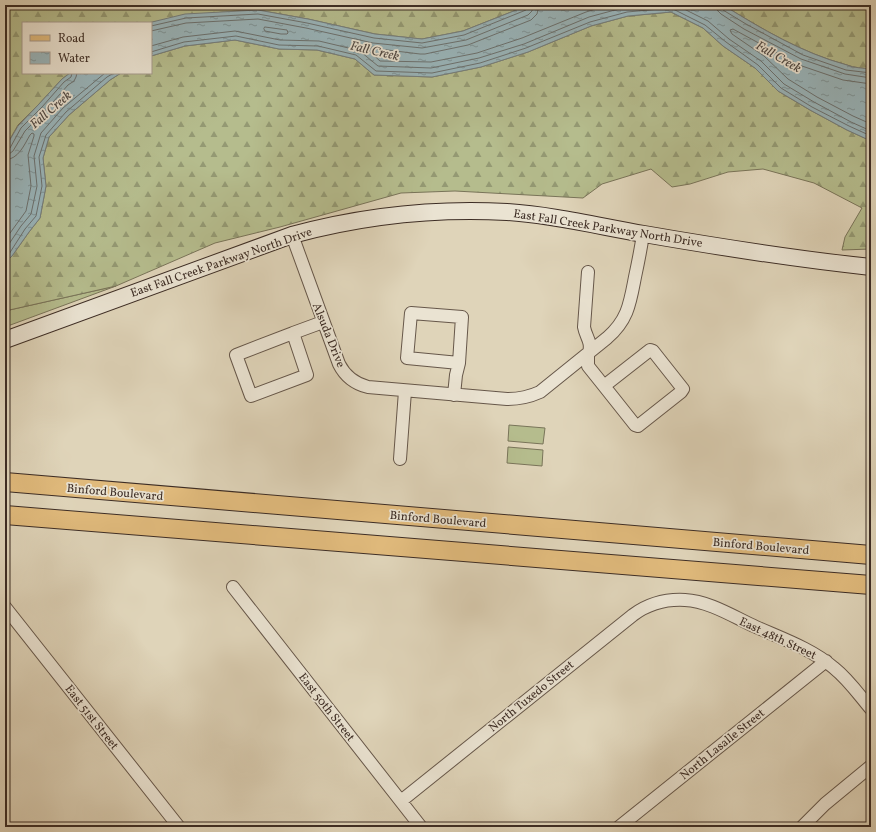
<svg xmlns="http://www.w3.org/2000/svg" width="876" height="832" font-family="Vollkorn,serif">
<defs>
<pattern id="forest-firs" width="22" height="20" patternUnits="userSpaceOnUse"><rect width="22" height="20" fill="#b5bc8d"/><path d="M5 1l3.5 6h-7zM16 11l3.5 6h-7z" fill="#949973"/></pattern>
<pattern id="water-ripples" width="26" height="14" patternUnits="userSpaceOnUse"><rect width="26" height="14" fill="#99b5bb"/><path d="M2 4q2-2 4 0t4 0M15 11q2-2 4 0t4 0" fill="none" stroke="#7e9498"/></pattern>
</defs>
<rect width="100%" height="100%" fill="#dfd4b9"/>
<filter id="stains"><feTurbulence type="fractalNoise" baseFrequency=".005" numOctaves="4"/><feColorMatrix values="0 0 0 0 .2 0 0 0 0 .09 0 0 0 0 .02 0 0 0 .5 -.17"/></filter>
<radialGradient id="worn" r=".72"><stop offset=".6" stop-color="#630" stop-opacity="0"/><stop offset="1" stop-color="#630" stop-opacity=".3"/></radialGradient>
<!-- grass -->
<path fill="#b5bc8d" stroke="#797459" d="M116,286L5,327V311Z
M509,425L545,428L543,444L508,441Z
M508,447L543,450L542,466L507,463Z"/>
<!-- forest -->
<path fill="url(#forest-firs)" stroke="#797459" d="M5,5H529L463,31L422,39L375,34L308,19L258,10L222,12L148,23H23V73H70L62,79L39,104L18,125L5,148Z
M723,5H871V69C863,68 854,68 847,65C802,53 762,29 723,5Z
M671,12L703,28L723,46L755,68L778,91L810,110L847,130L871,141V249L842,250L845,237L862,208L814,183L763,169L728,172L690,184L672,187L651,169L602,184L583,198L455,191L401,193L280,227L215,243L116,286L5,311V263L12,256L29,232L40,218L46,186L43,158L49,137L69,115L110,80L121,73H151V56L185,46L235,40L279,49L317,50L355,59L374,75L432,77L481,67L528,52L591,26L628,16Z"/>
<!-- water -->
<path fill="url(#water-ripples)" stroke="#747f7f" d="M529,5H723C762,29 802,53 847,65C854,68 863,68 871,69V141L847,130L810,110L778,91L755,68L723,46L703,28L671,12L628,16L591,26L528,52L481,67L432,77L374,75L355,59L317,50L279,49L235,40L185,46L151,56V23H148L185,14L258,10L308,19L375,34L422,39L463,31Z
M70,73H121L110,80L69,115L49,137L43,158L46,186L40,218L29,232L12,256L5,263V148L18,126L39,104L62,79Z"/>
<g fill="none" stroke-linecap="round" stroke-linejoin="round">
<!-- shore -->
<path stroke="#6b7170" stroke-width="1" d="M539,5L537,14L531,20L468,45L425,54H420L371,48L370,49L369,51L380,61L431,62L477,53L522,38L586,12L610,5
M676,5L708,21L729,39L761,61L784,84L814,102L851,122L871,131
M716,5L717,10L721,14L744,29L801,59L845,74L871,78
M721,5L723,10L746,24L803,55L846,70L871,73
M151,26L186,18L258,14L307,23L374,38L422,43L464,35L526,10L528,8V5
M265,27L287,30L288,33L287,34H281L265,31L264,29Z
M151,31L186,23L258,19L306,28L373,43L422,48L466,40L528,15L532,11L533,5
M151,46L183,37L235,31L280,40L319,41L357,50L361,52L378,66L431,68L479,58L524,44L589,17L626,7L650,5
M151,52L184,42L236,36L279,45L318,46L356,55L376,71L432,73L480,63L526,48L590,22L627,12L671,8L705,25L726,42L758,65L781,88L812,107L849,126L871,136
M871,84L843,80L799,65L733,29L730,30L732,34L764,56L788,79L817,97L853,116L871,124
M5,149L10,148L21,128L42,107L64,82L71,77L72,73
M5,154H9L13,151L25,131L46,110L68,85L74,81L76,77L77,73
M5,160C19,159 24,145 30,135L32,133L34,134V136L28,155L31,186L26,211L5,240
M5,250L21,226L31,214L37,186L34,156L41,133L63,108L105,73
M5,257L9,254L25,229L36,216L42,186L39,157L46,135L66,112L107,77L114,73"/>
<!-- street casing -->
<g stroke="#66574a" stroke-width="14">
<path id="street" d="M292,235L339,364C345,376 356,384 368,387L507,399C519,399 529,397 540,392L607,338C628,320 630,303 635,277C638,263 641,248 643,234
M588,272L584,327C586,338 592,341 589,353
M411,313L462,317L459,363L407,358Z
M293,333L307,375L251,396L236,355Z
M293,333L323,322
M650,350L653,351L683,389L681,392L638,426L635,425L604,386Z
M586,355L588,356V366L604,386
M454,395L456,375L459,363
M400,459L405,391
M233,587L421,827
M5,607L179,827
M401,801L633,615C648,604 667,599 685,600C709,601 734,617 756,627C783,639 812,649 834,668C849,680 859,695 871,709
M619,827L826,661
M802,827L825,804L871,766"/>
</g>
<!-- secondary casing -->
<g stroke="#3d2d25" stroke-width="18">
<path id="secondary" d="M5,340L292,235C362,216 434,208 507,212C553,215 598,226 644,234C719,247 795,259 871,267"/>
</g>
<!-- primary casing -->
<g stroke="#3d2d25" stroke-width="20">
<path id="primary" d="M5,482L871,555
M5,515L871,585"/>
</g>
<!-- street -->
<use href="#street" stroke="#eae3d2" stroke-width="12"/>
<!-- secondary -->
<use href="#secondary" stroke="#eae3d2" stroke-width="16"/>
<!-- primary -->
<use href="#primary" stroke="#e0ba7c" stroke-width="18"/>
</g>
<g text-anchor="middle" stroke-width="3.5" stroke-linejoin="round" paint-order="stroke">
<!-- street labels -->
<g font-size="12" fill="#3d2d25" stroke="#eae3d2">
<text transform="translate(608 228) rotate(9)" y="4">East Fall Creek Parkway North Drive</text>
<text transform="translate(221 262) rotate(-19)" y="4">East Fall Creek Parkway North Drive</text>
<text transform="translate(329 335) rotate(68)" y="4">Alsuda Drive</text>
<text transform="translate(115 492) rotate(5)" y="4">Binford Boulevard</text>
<text transform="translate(438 519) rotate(5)" y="4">Binford Boulevard</text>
<text transform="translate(761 546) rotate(5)" y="4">Binford Boulevard</text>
<text transform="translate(778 638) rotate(25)" y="4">East 48th Street</text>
<text transform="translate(531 696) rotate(-39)" y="4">North Tuxedo Street</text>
<text transform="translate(327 707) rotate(52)" y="4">East 50th Street</text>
<text transform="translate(92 717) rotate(52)" y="4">East 51st Street</text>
<text transform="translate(722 744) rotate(-39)" y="4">North Lasalle Street</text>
</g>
<!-- water labels -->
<g font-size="13" font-style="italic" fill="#4f4843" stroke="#eae3d2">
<text transform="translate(375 50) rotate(13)" y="5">Fall Creek</text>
<text transform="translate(779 56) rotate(30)" y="5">Fall Creek</text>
<text transform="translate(50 109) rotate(-41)" y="5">Fall Creek</text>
</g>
</g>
<!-- margin -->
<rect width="876" height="832" fill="none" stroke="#dfd4b9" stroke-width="20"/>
<rect x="6" y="6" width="864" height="820" fill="none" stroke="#3d2d25" stroke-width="2"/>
<rect x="10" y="10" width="856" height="812" fill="none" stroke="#3d2d25"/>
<!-- legend -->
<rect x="22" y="22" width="130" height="52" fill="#eae3d2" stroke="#a59a8d"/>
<rect x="30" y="35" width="20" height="6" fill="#e0ba7c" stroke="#a59a8d"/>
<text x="58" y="42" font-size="12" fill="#3d2d25">Road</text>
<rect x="30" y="52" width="20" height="12" fill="url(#water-ripples)" stroke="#a59a8d"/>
<text x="58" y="62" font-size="12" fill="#3d2d25">Water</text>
<rect width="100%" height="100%" filter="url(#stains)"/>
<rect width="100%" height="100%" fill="url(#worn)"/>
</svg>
